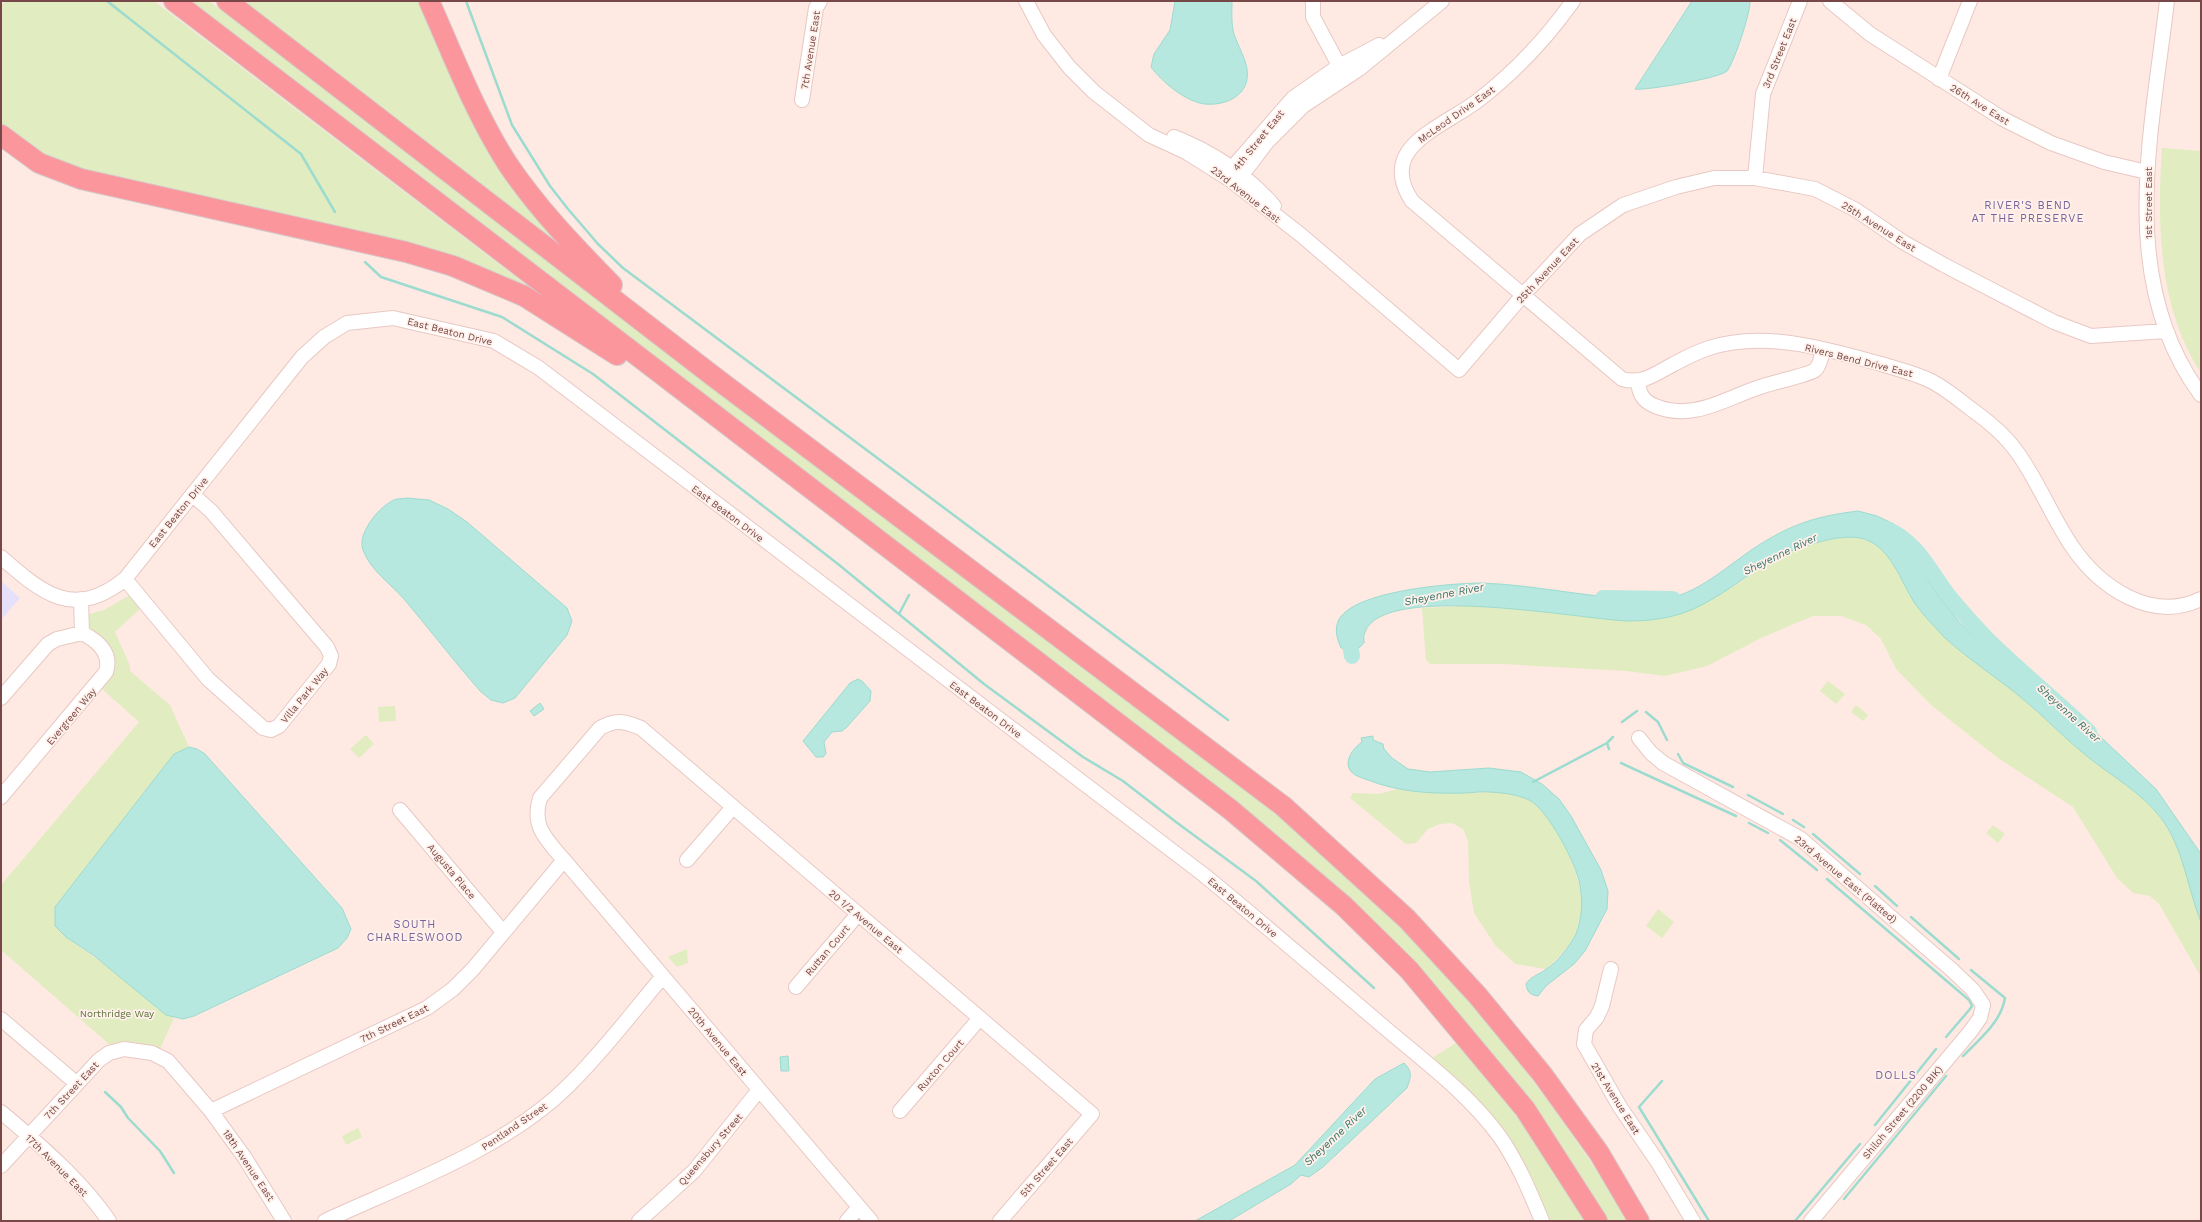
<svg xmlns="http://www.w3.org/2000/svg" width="2202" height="1222" font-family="'Work Sans',sans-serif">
<rect width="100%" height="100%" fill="#feeae3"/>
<!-- education -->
<path fill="#e7e0fa" d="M1,581L20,598L1,620Z"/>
<!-- green -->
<path fill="#e1ecc0" d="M5,1H154L529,287L526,292L96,177L47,160L1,126V6Z
M181,1H209L1226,774C1266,806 1306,838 1343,872C1426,947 1499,1032 1563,1122C1586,1155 1609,1187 1629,1221H1607L1574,1167L1397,949Z
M234,1H423L558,239L554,244Z
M2162,148L2201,151V373C2158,307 2157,224 2162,148Z
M1836,538H1859L1875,543L1888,555L1899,576L1944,636L2024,700L2075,746L2144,799L2162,819L2178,848L2201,922V977L2159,904L2150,896L2133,893L2117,878L2073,807L1998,758L1931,705L1896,669L1881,639L1866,625L1841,616H1813L1761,638L1707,666L1665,676L1626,671L1504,664H1431L1426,660L1422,608L1481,605L1629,621L1664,618L1692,609L1736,585L1770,561L1803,546Z
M130,595L141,608L115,632L130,666V671L170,705L189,747L174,754L55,907L66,937L128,982L158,1009L174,1018L160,1049L134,1042L110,1045L1,950V885L139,722L102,689L112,674L87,623L86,615L104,610Z
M1828,681L1845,694L1836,704L1820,691Z
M1856,705L1868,715L1863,721L1851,712Z
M395,706L396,721L379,722L378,707Z
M366,735L374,744L359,758L350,749Z
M1397,789C1419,792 1441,794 1463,793C1480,793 1498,789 1515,795C1526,798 1535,803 1543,811C1562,833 1584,883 1582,911C1580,936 1563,954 1546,969L1515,964L1495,945L1474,913L1469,881L1468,841L1463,829L1452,823L1440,824L1428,829L1416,843L1406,844L1350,798L1353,793L1379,794Z
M1993,825L2005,834L1998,843L1986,833Z
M1658,909L1674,922L1662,938L1646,926Z
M687,949L688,963L677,967L668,957Z
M1459,1041C1505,1098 1548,1158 1587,1221H1550L1533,1181L1522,1163L1432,1058Z
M358,1128L362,1137L346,1145L342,1136Z"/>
<!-- water -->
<path fill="#b6e8df" stroke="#9cdbcf" d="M1175,1H1232C1232,12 1231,24 1234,34C1238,46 1245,57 1247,69C1251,95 1226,106 1205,104C1186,102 1162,82 1151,67L1154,54L1170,30Z
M1692,1H1750C1751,11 1734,63 1727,71C1721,78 1644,91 1635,89Z
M407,498L429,500L448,509L467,522L567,608L572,621L567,635L515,698L503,703L491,700L480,691C454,661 430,630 404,599C391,584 370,570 363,550C357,534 378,508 392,501C396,498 403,499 407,498Z
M1858,511L1877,516L1894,524L1907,543L1920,568L1938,595L1959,622L1995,656L2034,689L2062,711L2090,727L2156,789L2201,854V922C2187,887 2184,849 2161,818C2141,792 2113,777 2088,757C2065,739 2046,718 2024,700C1998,678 1969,660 1944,637C1935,627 1924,616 1916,605C1900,582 1891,544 1860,538C1848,536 1834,538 1823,541C1804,546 1785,552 1768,562C1743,578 1719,598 1691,610C1672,618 1650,621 1629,621C1584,620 1384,581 1365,632C1363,636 1364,639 1364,643L1358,649L1341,648C1338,641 1335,633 1337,625C1343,591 1453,583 1482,583C1541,585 1600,601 1660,599C1695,598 1730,563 1759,545C1794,523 1818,516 1858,511Z
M858,679L862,681L871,691L870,701L846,728L842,731L832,732L824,742L826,754L823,757H816L803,741L850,683Z
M540,703L544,709L534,716L530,711Z
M1373,736V740L1383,744L1384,749L1392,758L1408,769L1430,772L1489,768L1521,772L1542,784L1559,799L1571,816L1601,870L1608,891L1607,909L1585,951L1574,964L1546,986L1538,996C1530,995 1527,992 1526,984C1530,977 1538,975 1545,970C1558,962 1569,947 1576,934C1582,919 1583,902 1580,886C1578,866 1547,808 1529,800C1516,794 1504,793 1490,792C1481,791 1472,793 1463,793C1431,794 1398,792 1368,780C1360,777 1349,775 1348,764C1348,755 1355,747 1362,742L1361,738Z
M189,747L197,749L205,754L342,908L351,929L347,938L338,948L194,1016L183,1019L166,1015L93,955L66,937L55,926V907L174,754Z
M788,1056L789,1071H781L780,1057Z
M1404,1063C1413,1072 1411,1077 1407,1088L1323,1167L1309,1177L1301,1175L1291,1184L1229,1221H1195L1295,1165L1375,1079Z"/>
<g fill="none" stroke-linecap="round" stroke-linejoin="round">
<!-- stream -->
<path stroke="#9cdbcf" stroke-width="2.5" d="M107,1L301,154L335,212
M466,1L512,125L550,186L568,209L598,244L623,268L1228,720
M365,262L381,277L502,317L593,374L838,564L984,684L1083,757L1123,781L1176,822L1256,881L1374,988
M899,614L909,595
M1646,712L1658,722L1667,740
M1622,722L1637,711
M1607,743L1613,737
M1678,754L1683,763L1733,787
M1621,763L1736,816
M1533,782L1607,743L1609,749
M1748,795L1783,814
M1793,820L1804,827
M1749,823L1768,833
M1813,834L1860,874
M1780,840L1817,870
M1827,879L1969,1000L1972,1006L1970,1009L1946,1037
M1875,886L1897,906
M1911,917L1959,959
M1963,1056C1980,1039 2001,1022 2005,998L1971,970
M1662,1081L1639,1107L1709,1221
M105,1092L121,1107L128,1118L160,1151L174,1173
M1875,1125L1936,1049
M1844,1199L1946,1076
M1795,1221L1860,1144"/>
<!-- river -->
<path stroke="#b6e8df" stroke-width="16" d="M1887,529C1917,542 1929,570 1948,595C1960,610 1973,624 1986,638C2019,671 2056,700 2089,732
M1603,598L1673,599
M1347,629L1352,656"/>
<!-- minor casing -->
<g stroke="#e8c8c3" stroke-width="16">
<path id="minor" d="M1026,1L1044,35L1069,67L1094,92L1149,135L1186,152L1229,179L1301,235L1459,370L1523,295L1580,234L1623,205L1676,187L1714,178H1755L1815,189L1856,210L1903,242L1944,265L2054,322L2091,336L2166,331
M1313,1V17L1343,73
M1573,1C1546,39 1514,73 1476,102C1457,116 1420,133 1408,152C1397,168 1402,186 1412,201L1622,379C1643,385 1656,373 1674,364C1685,358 1697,352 1709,348C1764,330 1827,349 1881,364C1897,369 1915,373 1931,381C1945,388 1958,399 1971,409C1988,421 2005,435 2017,452C2038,481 2051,515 2071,545C2099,587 2151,623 2201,599
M1830,1L1870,34L2003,119L2051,143L2104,162L2147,172
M2167,1C2152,131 2116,281 2201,395
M1939,79L1970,1
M802,100L816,8L820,1
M1174,137C1212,152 1247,175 1274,206
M1755,178L1763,94L1800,1
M1229,179L1242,175L1267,142L1303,106L1359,69L1442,1
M1229,179L1232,168L1293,98L1339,66L1379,45
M1638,381C1639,394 1643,401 1655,406C1694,422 1727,397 1763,386C1772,383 1811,374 1815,370C1820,366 1821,357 1823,351
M1,557C43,594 74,620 125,579L302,357L324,337L347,323L393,318L494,341L539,368L1204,875C1265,925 1324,976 1384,1027C1424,1061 1469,1094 1500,1137C1518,1163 1530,1192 1542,1221
M125,579L208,679L263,728L271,730L279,726L329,664L331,656L327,647L211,511L193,495
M1,698L48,644L57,639L82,633L81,599
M1639,738L1651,753L1663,763L1801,839L1952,970L1973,990L1983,1005L1980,1018L1970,1032L1811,1221
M1,797L106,672C112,653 98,641 82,633
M400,810L503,932
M564,860L871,1221
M687,860L733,807
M1611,969L1602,1006L1597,1017L1586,1030L1584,1044L1620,1107L1657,1161L1693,1221
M796,987L858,914
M1,1019L76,1083
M211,1111L245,1158L284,1221
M900,1111L980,1018
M1,1112C38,1143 82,1181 109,1221
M1,1166L99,1060L109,1053L124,1049L152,1053L168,1061L211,1111L427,1008L453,989L473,969L564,860C547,840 531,827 540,798L600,728C616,719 624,721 641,728L1092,1114L1000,1221
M325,1221C403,1185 506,1148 568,1086C602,1053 632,1013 663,976
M639,1221L694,1171L759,1090
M847,1221L859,1207"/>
</g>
<!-- highway casing -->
<g stroke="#d6c8c8" stroke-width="22">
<path id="highway" d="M174,1L1231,810L1344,906L1409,970L1525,1109L1597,1221
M227,1L713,376L1283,806L1407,919L1478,996L1542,1074L1599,1153L1639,1221
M429,1C453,55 475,113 507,163C537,208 574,246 612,285
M1,135L39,163L81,179L406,252L453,266L524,296L617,355"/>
</g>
<!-- minor -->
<use href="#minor" stroke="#fff" stroke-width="14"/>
<!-- highway -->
<use href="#highway" stroke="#fb969d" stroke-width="20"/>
</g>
<g text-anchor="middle" stroke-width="3.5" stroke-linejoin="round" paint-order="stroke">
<!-- street labels -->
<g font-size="10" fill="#774847" stroke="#fff0ea">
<text transform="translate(810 50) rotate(-81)" y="4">7th Avenue East</text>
<text transform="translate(1779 53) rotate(-68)" y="4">3rd Street East</text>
<text transform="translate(1980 104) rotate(32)" y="4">26th Ave East</text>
<text transform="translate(1456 114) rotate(-35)" y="4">McLeod Drive East</text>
<text transform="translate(1258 140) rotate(-51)" y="4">4th Street East</text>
<text transform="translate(1246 194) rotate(38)" y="4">23rd Avenue East</text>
<text transform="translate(2148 203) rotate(-90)" y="4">1st Street East</text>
<text transform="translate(1879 226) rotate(32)" y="4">25th Avenue East</text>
<text transform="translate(1547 270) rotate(-47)" y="4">25th Avenue East</text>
<text transform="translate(450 331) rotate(14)" y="4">East Beaton Drive</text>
<text transform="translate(1859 360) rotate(14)" y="4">Rivers Bend Drive East</text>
<text transform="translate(178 512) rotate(-51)" y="4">East Beaton Drive</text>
<text transform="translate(728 513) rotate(37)" y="4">East Beaton Drive</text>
<text transform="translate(304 695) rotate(-51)" y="4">Villa Park Way</text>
<text transform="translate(986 709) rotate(37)" y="4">East Beaton Drive</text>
<text transform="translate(71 716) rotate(-50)" y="4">Evergreen Way</text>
<text transform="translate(452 871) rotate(50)" y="4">Augusta Place</text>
<text transform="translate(1846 879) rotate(40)" y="4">23rd Avenue East (Platted)</text>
<text transform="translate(1243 907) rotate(40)" y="4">East Beaton Drive</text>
<text transform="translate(866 921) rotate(40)" y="4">20 1/2 Avenue East</text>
<text transform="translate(827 950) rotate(-50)" y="4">Ruttan Court</text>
<text transform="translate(394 1023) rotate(-26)" y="4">7th Street East</text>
<text transform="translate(718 1041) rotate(50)" y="4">20th Avenue East</text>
<text transform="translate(940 1065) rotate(-49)" y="4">Ruxton Court</text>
<text transform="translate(71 1090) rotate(-47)" y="4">7th Street East</text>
<text transform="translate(1616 1098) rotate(58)" y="4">21st Avenue East</text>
<text transform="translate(1902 1112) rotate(-50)" y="4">Shiloh Street (2200 BIK)</text>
<text transform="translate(514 1126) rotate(-34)" y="4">Pentland Street</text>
<text transform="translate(710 1149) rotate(-49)" y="4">Queensbury Street</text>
<text transform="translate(57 1165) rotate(45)" y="4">17th Avenue East</text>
<text transform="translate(249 1165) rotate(56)" y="4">18th Avenue East</text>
<text transform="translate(1046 1167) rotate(-49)" y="4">5th Street East</text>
</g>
<!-- park labels -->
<g font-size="10" fill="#5d7239" stroke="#fff0ea">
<text x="117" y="1017">Northridge Way</text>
</g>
<!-- neighbourhood labels -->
<g font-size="11" letter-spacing="1" fill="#75629b" stroke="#fff0ea">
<text x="2028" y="209">RIVER'S BEND<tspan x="2028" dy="13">AT THE PRESERVE</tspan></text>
<text x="415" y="928">SOUTH<tspan x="415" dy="13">CHARLESWOOD</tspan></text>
<text x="1896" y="1079">DOLLS</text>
</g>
<!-- water labels -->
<g font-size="11" font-style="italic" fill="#38766b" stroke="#fff0ea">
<text transform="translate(1780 554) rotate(-26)" y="4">Sheyenne River</text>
<text transform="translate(1444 594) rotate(-11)" y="4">Sheyenne River</text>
<text transform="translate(2069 713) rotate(42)" y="4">Sheyenne River</text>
<text transform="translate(1335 1136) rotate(-43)" y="4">Sheyenne River</text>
</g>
</g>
<!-- border -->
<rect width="2202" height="1222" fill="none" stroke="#774847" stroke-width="4"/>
</svg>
